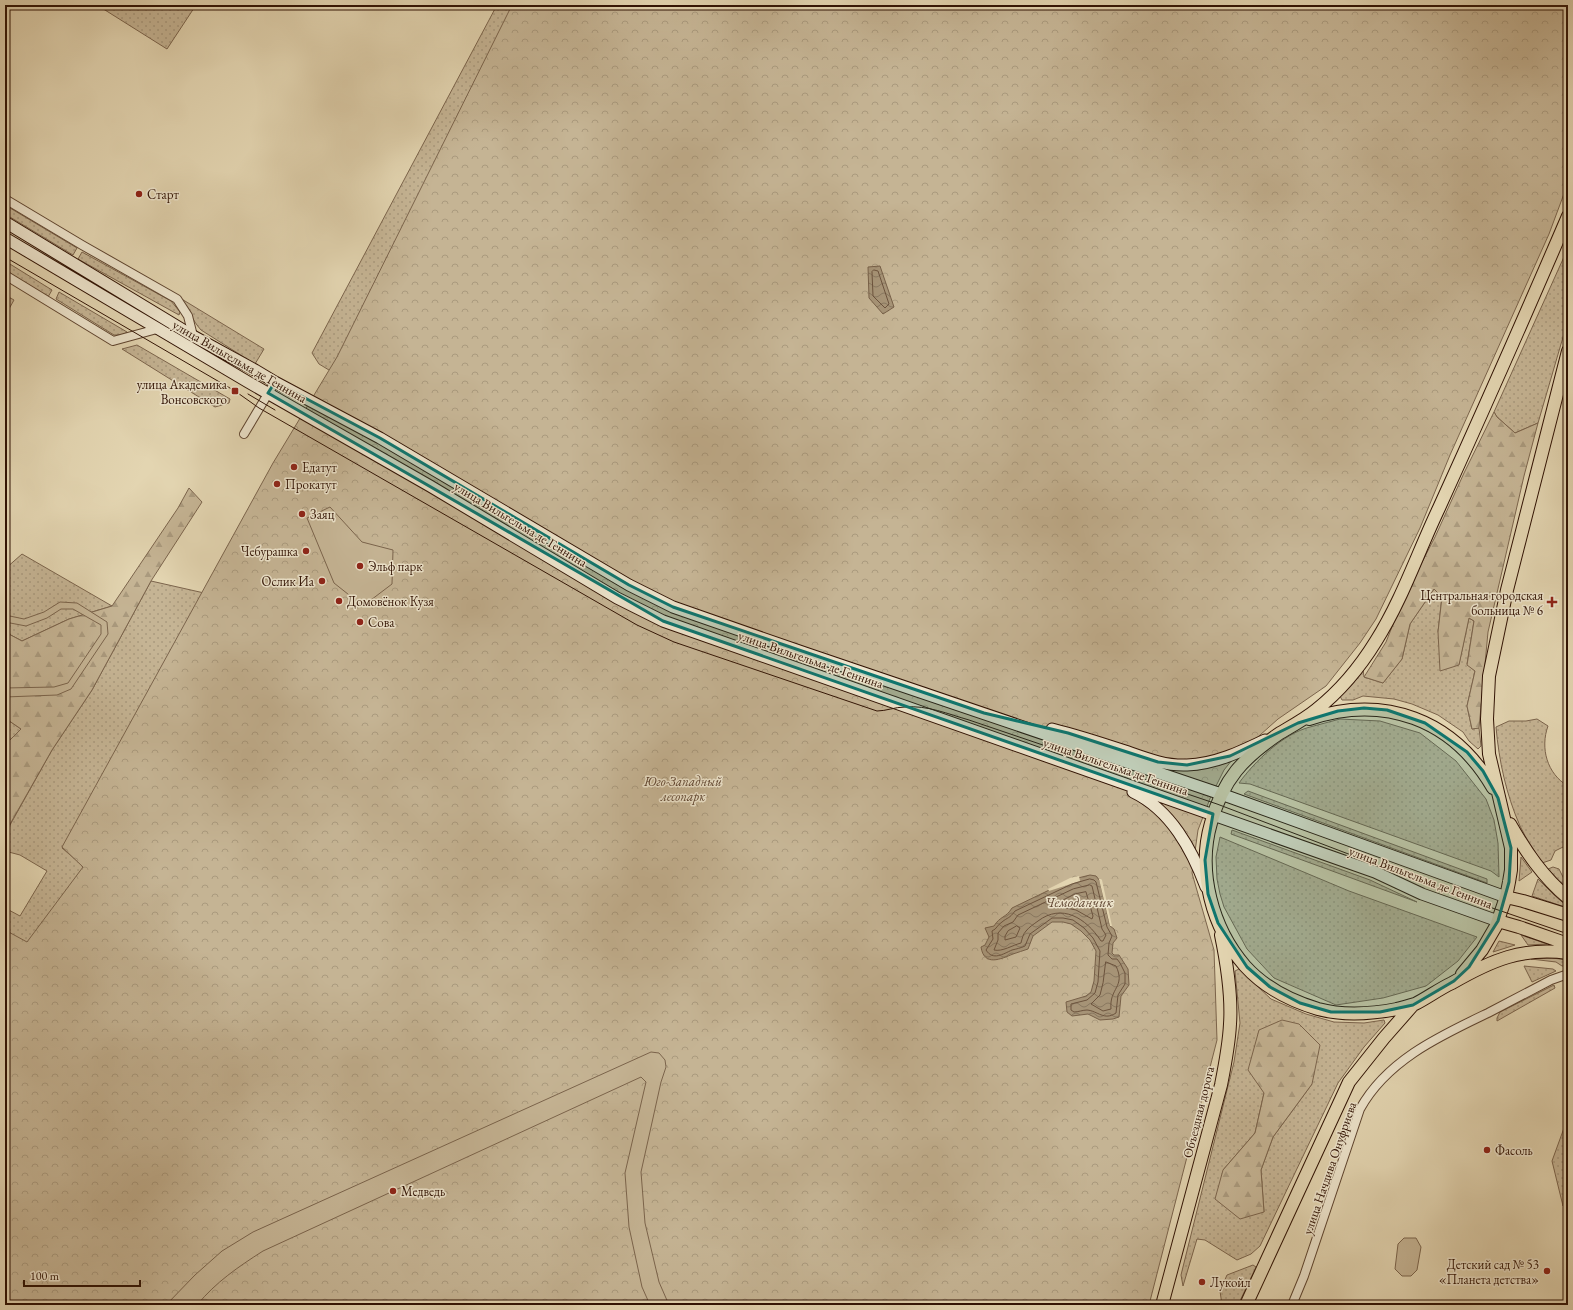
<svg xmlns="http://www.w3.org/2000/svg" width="1573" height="1310" font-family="'EB Garamond',serif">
<defs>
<pattern id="grass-dots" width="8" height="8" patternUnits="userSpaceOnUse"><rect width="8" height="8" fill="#c5b494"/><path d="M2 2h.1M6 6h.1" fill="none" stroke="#aa9a7e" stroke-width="1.8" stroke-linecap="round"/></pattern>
<pattern id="forest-firs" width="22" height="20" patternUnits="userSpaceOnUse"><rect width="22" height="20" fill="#c5b494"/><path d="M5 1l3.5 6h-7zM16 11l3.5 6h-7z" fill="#aa9a7e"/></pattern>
<pattern id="wetland-marsh" width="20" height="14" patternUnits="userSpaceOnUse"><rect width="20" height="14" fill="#c5b494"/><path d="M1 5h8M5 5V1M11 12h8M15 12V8" fill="none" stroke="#aa9a7e"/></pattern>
<pattern id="park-crowns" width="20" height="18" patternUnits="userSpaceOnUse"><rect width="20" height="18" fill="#c5b494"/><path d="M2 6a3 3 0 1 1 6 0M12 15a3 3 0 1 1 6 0" fill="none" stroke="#aa9a7e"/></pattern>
<pattern id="water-waves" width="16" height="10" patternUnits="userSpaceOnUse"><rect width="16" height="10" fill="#a69376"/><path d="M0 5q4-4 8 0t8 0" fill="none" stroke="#88775f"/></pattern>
</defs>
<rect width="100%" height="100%" fill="#e3d5b1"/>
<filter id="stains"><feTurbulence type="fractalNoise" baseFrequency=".005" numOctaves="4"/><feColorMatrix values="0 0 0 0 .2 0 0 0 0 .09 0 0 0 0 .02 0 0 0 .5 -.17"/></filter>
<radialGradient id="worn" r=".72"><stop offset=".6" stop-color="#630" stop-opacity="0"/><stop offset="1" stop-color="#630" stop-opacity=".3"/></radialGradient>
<!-- grass -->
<path fill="url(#grass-dots)" stroke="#7b644c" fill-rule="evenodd" d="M97,5H196L167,49Z
M497,5H536L422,426L319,364L312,353Z
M5,205L77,248L73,255L5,214Z
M1568,248V320L1538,423L1515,433L1497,417L1494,412Z
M82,252L171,301L180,312L179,315L78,259Z
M5,261L52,290L48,297L5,270Z
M59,292L127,332L123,335H114L56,299Z
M5,295L14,300L5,316Z
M180,298L264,349L255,364L201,330C192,320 188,308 180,298Z
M137,345L230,399L229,403L215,407L122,349Z
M22,554L112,606L69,619L22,641L5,632V569Z
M151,581L213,595L62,848L83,866L84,982L5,945V908L20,916L47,871L20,855L5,851V834L52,750L92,690Z
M1434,589L1442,596L1438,632L1459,664L1469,618L1474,621L1467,664L1475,671L1467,706L1472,729L1479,728L1481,746L1478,749L1469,741L1463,732L1438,715L1412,704L1394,699L1363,696L1353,700H1342L1340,696L1363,669L1364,677L1383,683L1402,659L1410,624Z
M5,718L21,729L6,746L5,745Z
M1340,719L1380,721L1420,733L1456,761L1486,799L1494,820L1498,843L1499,877L1491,871L1250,784L1239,783C1255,761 1283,734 1310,727C1320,724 1330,722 1340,719Z
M1537,719L1548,726C1540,748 1547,774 1568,786V846H1565L1555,851L1551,860L1542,863C1535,851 1526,839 1520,826C1506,794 1499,761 1496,727L1509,721H1526Z
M1248,791L1487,879V883L1244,794Z
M1232,830L1370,880L1417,902L1231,834Z
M1220,837L1349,891L1477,937L1458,961L1426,986L1383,998L1336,1005L1274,978L1247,949L1224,907L1220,894L1217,879L1216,857Z
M1521,857L1532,872L1519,881Z
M1553,867L1559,869L1568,887L1559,881L1548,869Z
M1538,879L1554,895L1568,907V908L1532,896Z
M1521,935L1547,944L1528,945Z
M1499,941L1515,945L1493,952Z
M1552,958L1568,960V966H1562L1556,962L1531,959Z
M1524,966L1553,969L1556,971L1532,982Z
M1239,969L1271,999L1306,1014L1334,1022L1364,1023L1384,1020L1385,1023L1364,1047L1338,1083L1260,1246L1251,1254L1237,1260L1205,1240L1197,1239L1183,1286L1181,1275L1234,1062L1240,1023L1235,971ZM1312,1084L1273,1137L1261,1170L1264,1212L1223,1170L1255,1133L1264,1093Z
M1554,985L1555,988L1497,1021V1018L1500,1012Z
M1568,1117V1192L1563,1206L1552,1161Z
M1253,1265L1256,1267L1238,1305H1222L1220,1291L1227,1275Z"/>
<!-- forest -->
<path fill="url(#forest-firs)" stroke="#7b644c" d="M1494,412L1497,417L1515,433L1538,423L1524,476L1488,632L1479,728L1472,729L1467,706L1475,671L1467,665L1474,621L1469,618L1459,665L1440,671L1438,632L1442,597L1434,589L1410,624L1402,659L1383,683L1364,677L1386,642L1404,597L1435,537L1464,473Z
M189,488L202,502L151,581L92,690L52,750L5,833V745L21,729L5,718V632L22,641L69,619L112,606L178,508Z
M1282,1020L1299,1024L1320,1045L1312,1084L1273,1137L1261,1170L1264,1212L1240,1219L1215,1199L1223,1170L1255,1133L1264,1093L1248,1070L1259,1030Z"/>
<!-- wetland -->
<path fill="url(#wetland-marsh)" stroke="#7b644c" d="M1568,375V435H1564Z"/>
<!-- park -->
<path fill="url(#park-crowns)" stroke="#7b644c" d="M512,5H1568V183L1549,234L1450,455L1420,528L1376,619L1360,643L1326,686L1278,719L1232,760L1224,770L1211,796L1198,830L1192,873L1214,950L1217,1040L1149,1305H5V930L27,942L83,867L62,847L273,463L337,357Z"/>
<!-- pitch -->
<path fill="#c5b494" stroke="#7b644c" d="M330,507L362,542L393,550L392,584L363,606L334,583L307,518Z
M60,602L77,603L107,622L108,634L71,689L57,695L5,697V688L54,687L68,683L101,634V625L73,609H61L47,618L26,626L5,622V615L24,619L44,612Z
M651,1052L659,1053L665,1060L666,1067L661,1082L641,1172L645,1223L659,1282L669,1305H650L642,1287L629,1227L625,1173L646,1082L641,1077L263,1251C238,1267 216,1282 197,1305H166L195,1275L222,1251L253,1232Z
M1404,1238H1416L1421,1247L1417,1270L1411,1276H1402L1395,1269L1398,1244Z"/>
<!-- water -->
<path fill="url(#water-waves)" stroke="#776048" d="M880,266L894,307L883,314L869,298L868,267Z
M1090,875L1096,876L1100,881L1110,926L1114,929L1117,938L1113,943L1112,953L1114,955H1119L1128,969L1129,985L1121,996L1119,1017L1113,1019L1100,1020L1088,1014L1072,1016L1067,1012L1066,1002L1086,996L1091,992L1094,981L1096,951L1090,940L1081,931L1071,924L1063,922H1052L1033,936L1028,949C1023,951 1018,952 1013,954C1001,959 984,967 981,947L985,945L989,937L985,928L994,926C1000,916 1006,918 1012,908L1070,880Z"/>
<!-- pier -->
<path fill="#e3d5b1" d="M1079,876L1080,881L1049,891L1048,889L1070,878Z
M1099,879H1101L1102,880L1112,926H1110Z"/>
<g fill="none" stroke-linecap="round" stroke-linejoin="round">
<!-- shore -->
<path stroke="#6c533d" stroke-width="1" d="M874,270L878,271L889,304L885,308L873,296L872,272Z
M1090,879L1094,880L1096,882L1107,927L1112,936L1109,943L1108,955L1112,959H1117L1120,963L1125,973V984L1118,995L1116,1013C1104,1021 1098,1011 1087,1010C1083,1010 1078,1012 1074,1012L1071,1010V1004L1087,1000L1095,993L1098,982L1100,951L1093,938L1084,928L1073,920L1063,918H1052L1030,934L1025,946C1021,948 1016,949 1012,950C1003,954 993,961 986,950L993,939L992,931C997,929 997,925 1002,922C1008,917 1009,919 1015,911L1072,884Z
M1090,885L1092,886L1102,929L1106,935L1103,941H1101C1086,918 1062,903 1038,921C1034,924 1029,927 1026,931C1023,934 1022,939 1021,943C1013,945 1002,952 994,950L998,940V933L1004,926L1013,922L1018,915L1073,889Z
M1086,892L1093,916L1092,919L1076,910L1057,906V903L1075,894Z
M1017,926L1020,928L1016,937L1005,940V936L1008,931Z
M1106,962L1116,966C1126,987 1109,988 1111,1009L1103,1011L1091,1004L1100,995L1103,983Z"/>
<!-- street casing -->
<g stroke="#5e442f" stroke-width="10">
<path id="street" d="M5,199L82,245L177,299L188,316L193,336
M5,275L113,341L157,329
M244,434L275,382
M1292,1305L1304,1276L1360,1109C1387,1060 1440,1036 1488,1013C1509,1002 1530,991 1551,980L1568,974"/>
</g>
<!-- secondary casing -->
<g stroke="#311304" stroke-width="13">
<path id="secondary" d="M5,222L193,336L255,370L275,382L380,438L629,585L673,607L805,653L1221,794L1506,897
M5,238L248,382L430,486L617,598L663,621L1375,872L1422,894L1498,921
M1052,729C1076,735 1101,743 1125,751C1145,758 1165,766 1187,765C1215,764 1240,752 1265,740
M1133,792C1171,810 1192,850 1206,887"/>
</g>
<!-- primary casing -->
<g stroke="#311304" stroke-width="14">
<path id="primary" d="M1568,216C1526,314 1483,411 1439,508C1418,552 1402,600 1376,641C1360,667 1340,691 1316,710C1305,719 1292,726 1280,733C1243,758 1223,779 1211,823C1197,871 1212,928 1245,966C1264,987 1291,1001 1318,1009C1344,1016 1371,1014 1397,1009C1403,1007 1409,1006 1415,1004C1427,998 1439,989 1452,983C1492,960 1522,947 1568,953
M1309,719C1384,694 1453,719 1493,788
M1510,824C1526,852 1543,877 1568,898
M1506,897L1523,901L1568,915
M1498,921L1519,927L1568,944
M1462,974L1482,950L1496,926L1506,897L1509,882L1511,870V848L1489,754L1487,719L1489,676L1507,590L1568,351
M1162,1305L1221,1085C1225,1065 1229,1045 1230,1024C1232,995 1227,964 1221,935
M1246,1305L1349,1082L1384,1038L1413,1005"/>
</g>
<!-- street -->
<use href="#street" stroke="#ede4cc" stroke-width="8"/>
<!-- secondary -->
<use href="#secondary" stroke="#ede4cc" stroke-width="11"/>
<!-- primary -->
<use href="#primary" stroke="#e3d5b1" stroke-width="12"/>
<!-- tram -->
<path stroke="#311304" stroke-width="1" d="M5,257L235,391L259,408L637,625L674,642L877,711C886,711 895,707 905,707C927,705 948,714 969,720L1217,804L1472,901L1568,934
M248,394L275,410"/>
</g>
<!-- marked area -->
<path fill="#0f766e" fill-opacity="0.2" stroke="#0f766e" stroke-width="3" stroke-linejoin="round" d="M275,382L380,438L629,585L673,607L984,713L1068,733L1158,762L1187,765L1230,756L1298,723L1338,711L1364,708L1387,710L1425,723L1467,752L1483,771L1498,798L1511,848L1509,882L1498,921L1469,967L1454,981L1413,1005L1380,1012H1331L1300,1003L1270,987L1247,967L1218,923L1208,894L1205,860L1213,814L663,621L268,393Z"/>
<!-- markers -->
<g fill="#8f2418" stroke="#ede4cc" stroke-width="1.5">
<circle cx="139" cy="194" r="4"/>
<rect x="231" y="387" width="8" height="8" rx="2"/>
<circle cx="294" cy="467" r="4"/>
<circle cx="277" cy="484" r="4"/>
<circle cx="302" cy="514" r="4"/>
<circle cx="306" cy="551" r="4"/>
<circle cx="360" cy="566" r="4"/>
<circle cx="322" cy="581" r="4"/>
<circle cx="339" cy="601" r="4"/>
<path d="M1550 596h4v4h4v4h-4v4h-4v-4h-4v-4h4z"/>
<circle cx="360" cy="622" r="4"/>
<circle cx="1487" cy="1150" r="4"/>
<circle cx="393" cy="1191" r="4"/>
<circle cx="1547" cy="1271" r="4"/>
<circle cx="1202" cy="1282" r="4"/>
</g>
<g text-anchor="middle" stroke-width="3" stroke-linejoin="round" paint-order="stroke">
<!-- poi labels -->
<g font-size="13" fill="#311304" stroke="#ede4cc" text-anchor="start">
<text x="147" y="199">Старт</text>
<text x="227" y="389" text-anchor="end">улица Академика<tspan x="227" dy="15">Вонсовского</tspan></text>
<text x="302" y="472">Едатут</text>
<text x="285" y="489">Прокатут</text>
<text x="310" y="519">Заяц</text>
<text x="298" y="556" text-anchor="end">Чебурашка</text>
<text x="368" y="571">Эльф парк</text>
<text x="314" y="586" text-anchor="end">Ослик Иа</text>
<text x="1543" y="600" text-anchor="end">Центральная городская<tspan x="1543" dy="15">больница № 6</tspan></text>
<text x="347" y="606">Домовёнок Кузя</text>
<text x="368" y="627">Сова</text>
<text x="1495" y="1155">Фасоль</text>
<text x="401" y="1196">Медведь</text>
<text x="1539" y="1269" text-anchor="end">Детский сад № 53<tspan x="1539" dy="15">«Планета детства»</tspan></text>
<text x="1210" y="1287">Лукойл</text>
</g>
<!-- street labels -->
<g font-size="13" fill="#311304" stroke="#ede4cc">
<text transform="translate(240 361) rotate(30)" y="5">улица Вильгельма де Геннина</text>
<text transform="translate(521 524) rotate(31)" y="5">улица Вильгельма де Геннина</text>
<text transform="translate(811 659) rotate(19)" y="5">улица Вильгельма де Геннина</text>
<text transform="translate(1116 766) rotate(19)" y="5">улица Вильгельма де Геннина</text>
<text transform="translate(1421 877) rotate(21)" y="5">улица Вильгельма де Геннина</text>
<text transform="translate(1198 1112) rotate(-76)" y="5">Объездная дорога</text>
<text transform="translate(1329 1168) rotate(-71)" y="5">улица Начдива Онуфриева</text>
</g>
<!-- park labels -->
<g font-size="13" font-style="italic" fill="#5d432f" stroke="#ede4cc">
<text x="683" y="786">Юго-Западный<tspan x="683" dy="15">лесопарк</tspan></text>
</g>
<!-- water labels -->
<g font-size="14" font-style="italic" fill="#604632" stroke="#ede4cc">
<text x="1079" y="907">Чемоданчик</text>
</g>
</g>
<!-- margin -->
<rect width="1573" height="1310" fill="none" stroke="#e3d5b1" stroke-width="20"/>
<rect x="6" y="6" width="1561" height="1298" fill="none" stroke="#311304" stroke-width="2"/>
<rect x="10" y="10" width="1553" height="1290" fill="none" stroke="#311304"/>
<!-- scale -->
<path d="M24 1280v6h116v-6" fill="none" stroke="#311304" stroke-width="2"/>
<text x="30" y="1280" font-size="12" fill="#311304" stroke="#ede4cc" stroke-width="3" paint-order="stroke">100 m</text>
<rect width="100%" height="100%" filter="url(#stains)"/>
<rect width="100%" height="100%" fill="url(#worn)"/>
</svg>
